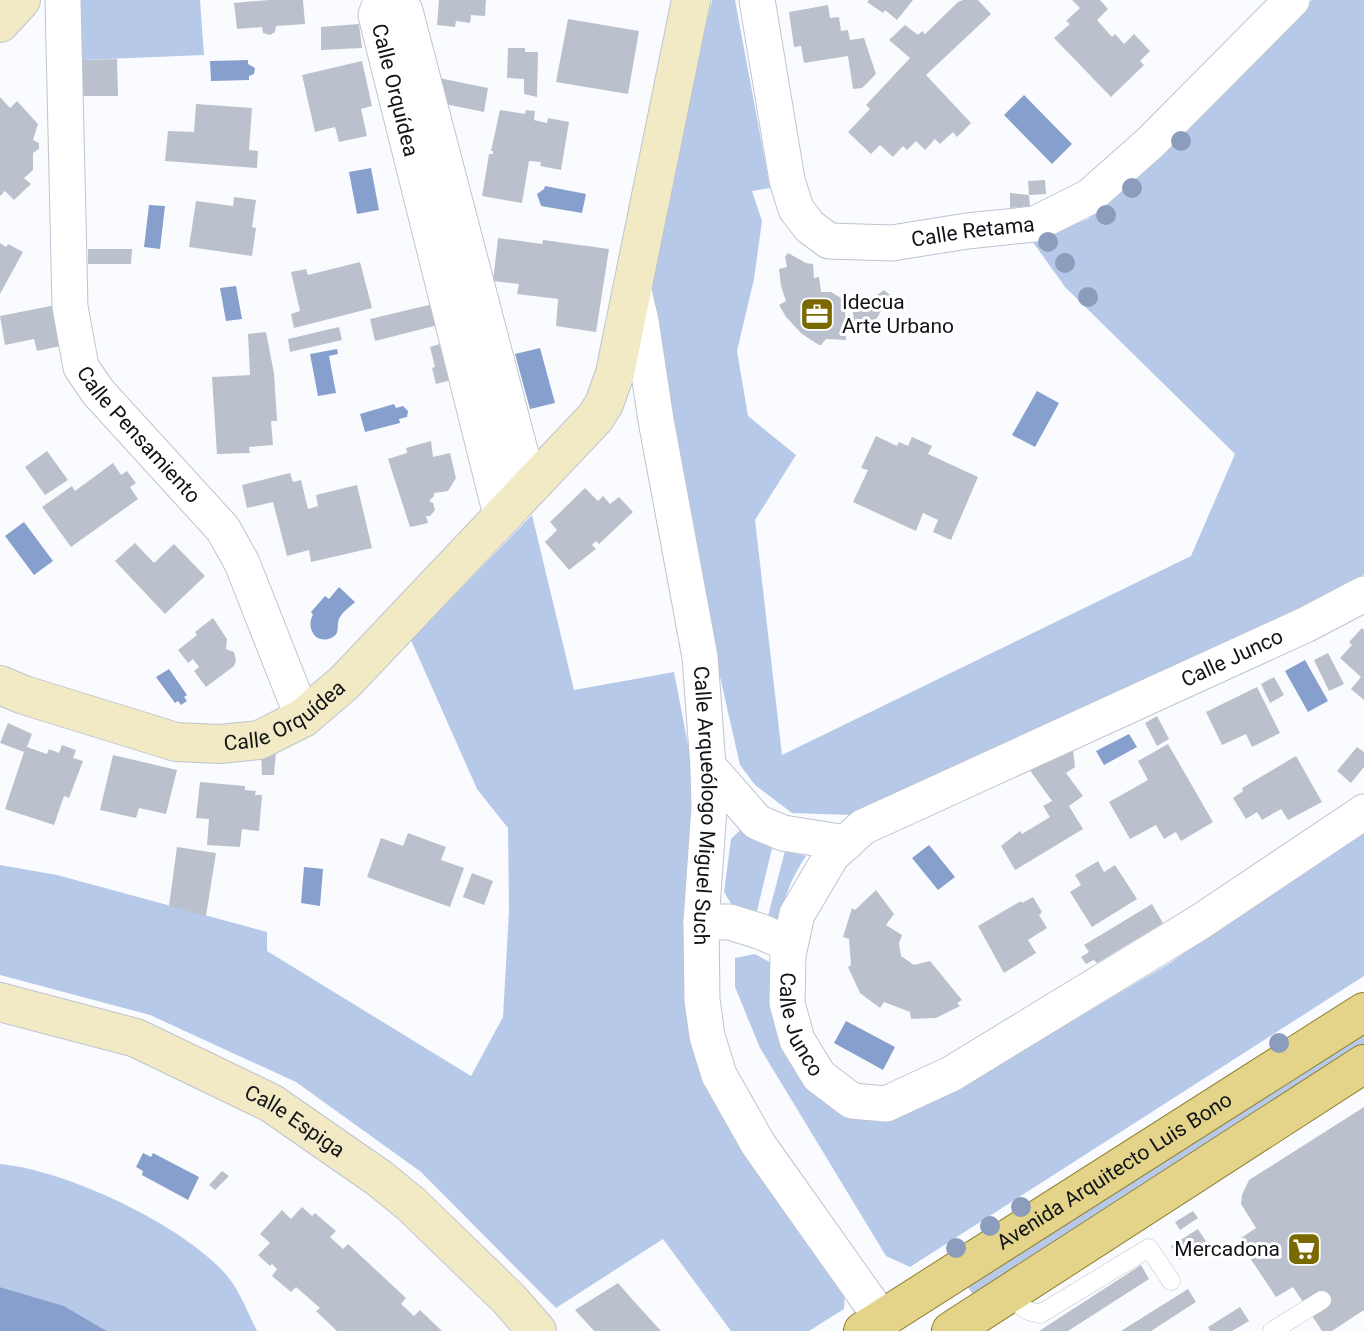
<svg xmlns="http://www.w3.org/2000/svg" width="1364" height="1331" font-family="Roboto,sans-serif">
<rect width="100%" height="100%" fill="#fafbfe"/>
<!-- green -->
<path fill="#b7c9e9" d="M80,0H200L204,55L82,60Z
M712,0H735L770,188L752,191L762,221L754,279L737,351L748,416L796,455L755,520L782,755L1191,556L1235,454L1065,287L1032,241L1088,219L1112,200L1312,0H1364V574L1347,588L852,815L792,813L755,785L740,765L669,451L646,294L674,158Z
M532,515L574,690L674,672L695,781L696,999L846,1269L844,1309L809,1331H731L663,1239L556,1308L421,1172L296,1082L150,1015L0,975V865L57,875L267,932V951L471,1076L503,1017L509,911L508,828L477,789L411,640Z
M742,828L773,844L757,911L733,907L724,892L731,839Z
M1364,831V976L910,1267L886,1256L760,1048L735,987V958L755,954L771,963L827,1101L1022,1051L1170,963Z
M785,851L806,856C792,877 780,902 782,927L768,916Z
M1364,1027V1048L974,1296L965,1283Z
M0,1164C65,1170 176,1222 222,1270C238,1286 247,1311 257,1331H107L64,1306L0,1287Z"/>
<!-- water -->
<path fill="#879fcc" d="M248,60V64L255,68L254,74L249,76V80L211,81L210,61Z
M1024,95L1072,144L1052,164L1004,115Z
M371,168L379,210L357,214L349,172Z
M545,186L586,194L582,213L541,206L537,194L544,189Z
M149,205L165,206L160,249L144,247Z
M236,286L242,319L226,321L220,288Z
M540,348L555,403L530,409L515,354Z
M337,349L338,354L329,356L336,393L318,396L310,354Z
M1037,391L1059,403L1035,447L1012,435Z
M394,404L396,408L403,406L408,411L407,417L399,419L400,423L365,432L360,414Z
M24,522L53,561L34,575L5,536Z
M339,587L355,602C351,606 341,613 339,619C336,626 341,634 331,638C314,645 306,626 313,615L311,612L325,596L329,599Z
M1305,660L1328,701L1308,712L1285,671Z
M169,669L187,695L184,697L187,701L181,705L178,701L175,703L156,677Z
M1129,734L1137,747L1104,765L1096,751Z
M929,845L955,877L938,890L912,858Z
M304,867L323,869L320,906L301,903Z
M846,1021L895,1047L883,1070L834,1043Z
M143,1153L151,1157L153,1153L199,1177L188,1200L142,1175L143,1171L136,1167Z
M0,1287L64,1306L107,1331H0Z"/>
<!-- building -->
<path fill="#bac1cd" d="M269,0H303L305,24L276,26L275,32L270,35L263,33L262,27L237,29L234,3Z
M439,0H486L485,16L471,15L470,23L456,21L455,27L437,25Z
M869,0H913L897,20L885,10L883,13L867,2Z
M963,0H978L991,14L926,75L971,123L957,137L953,132L940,144L935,139L925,150L916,141L907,150L903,146L893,157L880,145L871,154L848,132L870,109L866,105L910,58L889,40L905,25L918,35L922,31L925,34L958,2Z
M1072,0H1100L1108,9L1097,20L1112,37L1115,34L1124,44L1134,34L1150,51L1140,61L1144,65L1111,97L1054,38L1070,24L1066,21L1080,8Z
M828,5L830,18L839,17L841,31L848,30L850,40L864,38L876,74L862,88L853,89L848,56L804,63L801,46L794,47L789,12Z
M568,19L639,31L628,94L556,82Z
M359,24L362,48L321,50V27Z
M508,48H525V52H538L537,97L524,94V79L507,78Z
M117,59L118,96H83L82,60Z
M362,61L372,106L361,109L367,136L339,142L335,127L315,132L302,75Z
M434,77L488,88L484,112L440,103Z
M0,97L10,108L17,101L38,124L33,140L39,143V149L33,153V170L24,178L31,184L14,200L5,191L0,196Z
M196,104L252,108L249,150L258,151L257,168L165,161L168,131L194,132Z
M500,110L525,114L526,110L535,111L534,120L547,123L548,118L569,122L561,170L540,166L541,162L529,161L522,203L482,196L489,154H493V151H491Z
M1045,180L1046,194L1029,195L1028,181Z
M1010,193L1029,195L1030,206L1010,208Z
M234,197L256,200L252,227L256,228L252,256L189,247L196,201L233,206Z
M498,238L542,244L543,240L609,249L596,332L556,326L558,299L517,294L519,284L493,281Z
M0,243L6,247L8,244L23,252L0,294Z
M88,249H132L131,264H88Z
M788,253L806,263L813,264L814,278L819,277L821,292H831L841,298L845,310L846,340L826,339L821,345H819L802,334L786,317L779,305L786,301L781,286L779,269L787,267L785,257Z
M360,262L372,308L294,328L291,314L300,311L291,272L306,269L308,275Z
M884,290L890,295L877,318L868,328L856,333L852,307L866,303Z
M433,304L438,325L375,341L370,319Z
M56,305L60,346L37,351L34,339L5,345L0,316Z
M339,327L342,340L290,352L288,339Z
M266,332L274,373L277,421H271L273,445L249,447L250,453L217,454L212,377L250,375L248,334Z
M446,342L455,379L436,384L432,368L435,367L430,347Z
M876,436L897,446L899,442L908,446L912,437L932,446L928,454L978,477L951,540L933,532L938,520L923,513L916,531L853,502L868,470L861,468Z
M431,441L433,457L450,453L456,478L448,491L434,493V496L429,501L433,503L435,510L430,516H426L428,523L410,527L388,459L407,453L406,448Z
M47,451L68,480L45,495L25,467Z
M113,463L121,475L127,471L136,483L130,487L138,499L71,547L42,507L72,486L75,491Z
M290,473L293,482L301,480L308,509L318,506L316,495L357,485L372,548L311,562L309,550L287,556L273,502L247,508L242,485Z
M585,488L598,501L603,496L610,504L619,497L633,512L599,544L596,541L592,545L596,549L569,570L545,542L557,530L550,522Z
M135,543L154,563L174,544L205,576L165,614L115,561Z
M213,618L227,639L226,649L234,652L236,661L234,666L206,687L194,671L199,667L193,659L188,663L178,650L197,635L195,632Z
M1362,628L1364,630V700L1351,689L1361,677L1340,658L1352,645L1349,642Z
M1328,653L1344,684L1329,691L1314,660Z
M1274,677L1284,695L1270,703L1261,684Z
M1257,687L1280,733L1252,747L1246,734L1222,745L1206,712Z
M1157,716L1169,739L1157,746L1145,723Z
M8,723L32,734L27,747L47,754L49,749L59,753L62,745L76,750L73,758L83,761L69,798L64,796L54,825L5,809L24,752L0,743Z
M1168,744L1213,822L1181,841L1176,832L1164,839L1156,825L1130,839L1109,802L1148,780L1138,761Z
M1357,747L1364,752V767L1351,783L1337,771Z
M1073,749L1075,767L1066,773L1083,796L1069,806L1083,829L1015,870L1001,846L1020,831L1022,834L1050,817L1043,806L1052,801L1029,769Z
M276,751L274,775H262L261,754Z
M113,755L177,770L166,814L139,808L136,818L100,810Z
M1296,756L1322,802L1288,820L1281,809L1262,820L1257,812L1246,819L1233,798L1243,791L1242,788Z
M200,782L245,786V790L256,791L255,795H262L259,831L242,829L240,847L207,845L209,819L196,818Z
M408,833L446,847L441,860L464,868L450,907L367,877L381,838L403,846Z
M177,847L216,853L206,916L169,906Z
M1098,861L1104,872L1115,865L1137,899L1092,927L1070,892L1081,885L1075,875Z
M472,873L493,881L484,905L463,897Z
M876,890L894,914L886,925L902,935L899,943L901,956L914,965L930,961L962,1000L957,1003L960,1006L936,1018L911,1019L910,1012L884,1002L880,1008L860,993L848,967L851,965L849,939L843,937L852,908L855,910Z
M1033,897L1042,912L1039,915L1047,928L1028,940L1036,953L1004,973L978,926L1021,901L1022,903Z
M1152,904L1163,923L1097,963L1094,960L1086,964L1081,957L1089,952L1084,945Z
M1364,1107V1310L1332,1331H1322L1293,1287L1276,1297L1238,1240L1256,1228L1241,1204L1242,1195L1249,1180Z
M222,1171L229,1176L215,1190L209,1185Z
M302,1207L312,1216L315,1213L336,1231L330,1237L343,1249L348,1244L406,1298L401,1304L414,1316L420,1310L442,1331H337L316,1311L320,1308L296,1287L291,1292L285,1287L272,1276L277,1269L272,1264L270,1266L258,1255L270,1243L260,1234L282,1210L291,1219Z
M1193,1211L1198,1218L1180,1230L1175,1222Z
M1198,1229L1207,1243L1179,1260L1171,1246Z
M1141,1265L1149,1279L1068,1331H1039Z
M618,1283L631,1298L661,1331H594L575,1310Z
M1188,1289L1196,1302L1151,1331H1121Z
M1240,1307L1249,1321L1232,1331H1210L1208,1327Z"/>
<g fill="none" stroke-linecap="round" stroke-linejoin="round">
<!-- lane casing -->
<g stroke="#bdc4d0" stroke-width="19">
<path id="lane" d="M1007,1295L1028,1311L1040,1314L1149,1248L1171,1281
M1272,1331L1322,1300"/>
</g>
<!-- street casing -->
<g stroke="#bdc4d0" stroke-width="37">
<g id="street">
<path id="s1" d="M63,0L70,307L81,367L98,392L223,529L242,563L303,718"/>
<path id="s2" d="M757,0L787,180L796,209L810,227L829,241L892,243L967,231L1035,224L1089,197L1150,143L1292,0"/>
<path id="s3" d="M633,287L641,321L656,420L700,657L708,766L709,808L701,922L702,1000L707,1036L719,1075L758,1144L882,1319"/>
<path d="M501,515L376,15L379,7L386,2L396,4L405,11L529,485"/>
<path id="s4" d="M1364,594L1305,625L863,827L832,855L797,914L788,955L787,1003L797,1040L819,1076L852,1101L886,1104L951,1074L1200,922L1364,812"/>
<path d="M708,766L757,822L783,833L846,843"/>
<path d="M701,922H730L759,931L790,944"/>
</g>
</g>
<!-- secondary casing -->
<g stroke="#bdc4d0" stroke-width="40">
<g id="secondary">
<path d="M0,23L21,0"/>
<path id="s5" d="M0,685L24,695L176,742L220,744L259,740L303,718L345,682L595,418L604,404L615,373L691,0"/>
<path id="s6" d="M0,1002L136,1038L271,1103L379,1178L411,1204L509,1299L537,1331"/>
</g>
</g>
<!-- primary casing -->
<g stroke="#8e7f2f" stroke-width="40">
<g id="primary">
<path id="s7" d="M863,1331L1364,1012"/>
<path d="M951,1331L1364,1064"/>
</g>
</g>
<!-- lane -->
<use href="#lane" stroke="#fff" stroke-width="18"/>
<!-- street -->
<use href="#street" stroke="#fff" stroke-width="35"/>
<!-- secondary -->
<use href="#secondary" stroke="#f1eac4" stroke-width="38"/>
<!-- primary -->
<use href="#primary" stroke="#e3d489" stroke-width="38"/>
</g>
<!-- trees -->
<g fill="#8b9cbd">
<circle cx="1181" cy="141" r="10"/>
<circle cx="1132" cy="188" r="10"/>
<circle cx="1106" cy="215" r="10"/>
<circle cx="1048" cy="242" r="10"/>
<circle cx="1065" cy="263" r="10"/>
<circle cx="1088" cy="297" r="10"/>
<circle cx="1279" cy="1043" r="10"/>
<circle cx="1021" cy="1207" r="10"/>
<circle cx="990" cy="1226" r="10"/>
<circle cx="956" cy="1248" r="10"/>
</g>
<!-- icons -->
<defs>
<g id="office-square" transform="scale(1.75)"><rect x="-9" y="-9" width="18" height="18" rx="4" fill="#7a6800" stroke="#fff"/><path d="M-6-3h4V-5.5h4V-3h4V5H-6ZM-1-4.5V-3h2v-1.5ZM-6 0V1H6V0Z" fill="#fff"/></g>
<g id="supermarket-square" transform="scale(1.75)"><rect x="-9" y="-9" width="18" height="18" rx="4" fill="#7a6800" stroke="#fff"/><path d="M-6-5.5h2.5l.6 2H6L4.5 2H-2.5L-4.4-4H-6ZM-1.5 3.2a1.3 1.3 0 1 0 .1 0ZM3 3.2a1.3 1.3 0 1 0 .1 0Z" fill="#fff"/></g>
</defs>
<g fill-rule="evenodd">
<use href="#office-square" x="817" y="314"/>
<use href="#supermarket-square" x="1304" y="1249"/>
</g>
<g text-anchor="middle" stroke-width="6" stroke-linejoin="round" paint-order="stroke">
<!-- street labels -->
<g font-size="21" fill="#111418" stroke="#fff">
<text transform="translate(395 90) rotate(76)" y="7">Calle Orquídea</text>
<text dy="7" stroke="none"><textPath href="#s2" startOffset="404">Calle Retama</textPath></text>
<text dy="7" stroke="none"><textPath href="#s1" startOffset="457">Calle Pensamiento</textPath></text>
<text transform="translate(1232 658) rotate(-25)" y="7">Calle Junco</text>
<text dy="7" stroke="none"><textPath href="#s5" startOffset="301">Calle Orquídea</textPath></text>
<text dy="7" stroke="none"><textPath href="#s3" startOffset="525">Calle Arqueólogo Miguel Such</textPath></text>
<text dy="7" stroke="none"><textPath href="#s4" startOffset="777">Calle Junco</textPath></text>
<text dy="7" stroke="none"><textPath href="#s6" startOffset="320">Calle Espiga</textPath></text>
<text dy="7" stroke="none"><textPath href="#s7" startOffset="298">Avenida Arquitecto Luis Bono</textPath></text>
</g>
<!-- poi labels -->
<g font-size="21" fill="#111418" stroke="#fff" text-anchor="start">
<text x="842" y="309">Idecua<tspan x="842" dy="24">Arte Urbano</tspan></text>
<text x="1280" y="1256" text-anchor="end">Mercadona</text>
</g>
</g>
</svg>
